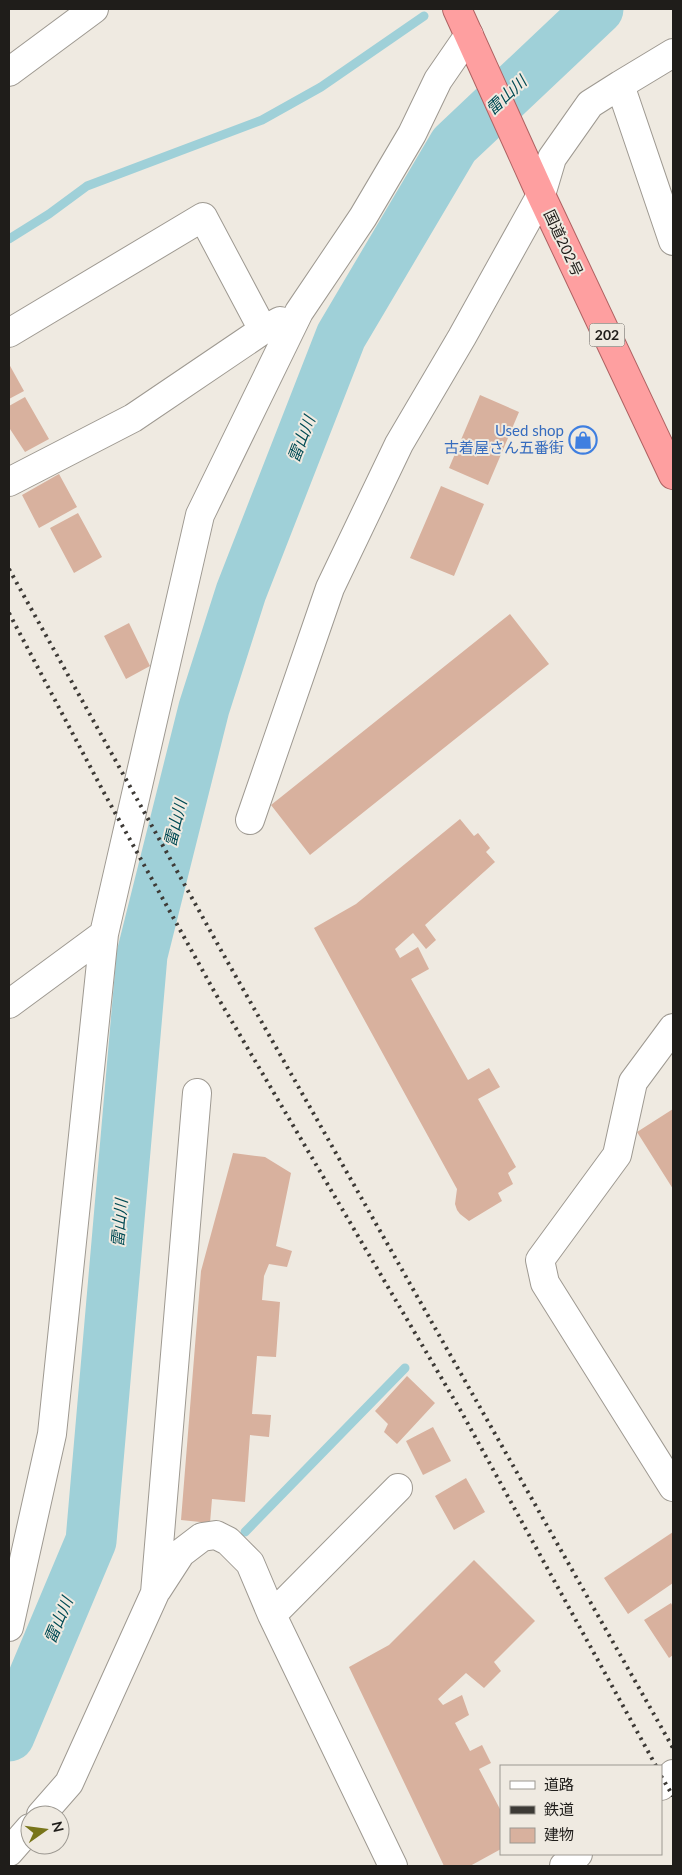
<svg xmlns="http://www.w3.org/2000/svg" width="682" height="1875" font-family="Lato,'Noto Sans JP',sans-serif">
<rect width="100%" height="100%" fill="#efeae1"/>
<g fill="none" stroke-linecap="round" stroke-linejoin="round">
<!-- stream -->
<path stroke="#9fd0d8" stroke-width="9" d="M9,239L49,214L87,186L262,120L321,87L424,16
M245,1532L405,1368"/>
<!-- river -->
<path stroke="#9fd0d8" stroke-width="51" d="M9,1736L91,1541L142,955L204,708L241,592L341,336L454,145L598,9"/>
</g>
<!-- building -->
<path fill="#d8b19e" d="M9,364L24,391L9,399Z
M480,395L519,412L488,485L449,468Z
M25,397L49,439L25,452L10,429L9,430V406Z
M59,474L77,507L39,528L22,495Z
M441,486L484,504L454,576L410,558Z
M78,513L102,557L74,573L50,528Z
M510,614L549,664L310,855L271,805Z
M129,623L150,666L126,679L104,636Z
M460,819L474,836L478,833L490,848L486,852L495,862L425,925L436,940L426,949L413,933L395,949L400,958L418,947L429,969L411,979L468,1080L489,1068L500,1087L478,1099L516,1167L508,1173L513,1184L498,1193L502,1201L469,1221L460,1214L457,1210L455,1204L457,1189L314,928L356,904Z
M673,1109V1189L637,1132Z
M233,1153L265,1157L291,1173L276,1246L292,1251L287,1267L269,1264L264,1276L262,1300L280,1302L276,1357L257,1356L252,1414L271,1415L269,1437L250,1435L245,1502L212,1499L210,1523L181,1520L201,1271Z
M407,1376L435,1403L397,1444L384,1432L388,1424L375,1411Z
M433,1427L451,1461L423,1475L406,1441Z
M466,1478L485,1512L454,1530L435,1496Z
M673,1532V1583L628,1614L604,1578Z
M474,1560L535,1621L494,1662L501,1671L484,1688L466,1673L438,1699L443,1705L462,1695L469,1715L455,1723L470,1751L482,1745L491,1763L479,1769L501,1811V1849L470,1866H444L349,1667L389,1645Z
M671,1603L673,1607V1655L669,1658L644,1620Z"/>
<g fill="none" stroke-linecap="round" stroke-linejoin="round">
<!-- minor casing -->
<g stroke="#9e9991" stroke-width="30">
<path id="minor" d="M9,72L94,9
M620,85L673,53
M9,333L203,217L263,330
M9,482L133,418L263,330L280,321
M250,820L330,588L399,444L462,337L541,195L552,158L590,104L620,85L673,241
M9,1004L104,934
M673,1028L633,1082L617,1155L540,1260L545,1283L673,1487
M157,1590L181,1553L202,1537L216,1535L228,1541L250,1563L272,1615L393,1866
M272,1615L398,1488
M9,1627L52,1434L104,934L200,515L299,312L363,217L412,134L438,80L469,35
M661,1786L673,1774
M41,1815L69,1783L155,1593L197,1093
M9,1852L30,1828
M564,1866L578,1854"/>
</g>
<!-- trunk casing -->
<g stroke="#af6262" stroke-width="30">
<path id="trunk" d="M457,9L541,195L673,475"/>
</g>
<!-- minor -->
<use href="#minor" stroke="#fff" stroke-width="28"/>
<!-- trunk -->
<use href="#trunk" stroke="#fe9fa0" stroke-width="28"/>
<!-- rail -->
<path stroke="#3d3a36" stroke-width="4" stroke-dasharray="2.5 5" stroke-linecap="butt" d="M9,569L222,952L673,1748
M9,613L103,791L214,991L462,1413L656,1766
M661,1776L673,1796"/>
</g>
<!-- icons -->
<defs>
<g id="shop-ring" transform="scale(1.4375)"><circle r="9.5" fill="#efeae1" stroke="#3f7fe0" stroke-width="1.5"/><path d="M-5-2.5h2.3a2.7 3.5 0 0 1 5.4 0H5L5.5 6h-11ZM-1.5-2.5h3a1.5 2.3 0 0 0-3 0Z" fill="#3f7fe0"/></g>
</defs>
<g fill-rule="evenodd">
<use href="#shop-ring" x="583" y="440"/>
</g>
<g text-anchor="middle" stroke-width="4" stroke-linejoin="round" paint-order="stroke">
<!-- shield labels -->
<rect fill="#efeae1" stroke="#5d5a56" stroke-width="1" x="589.5" y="323.5" width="35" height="23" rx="4"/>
<g font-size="14" font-weight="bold" fill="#1f1d1a">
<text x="607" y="340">202</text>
</g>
<!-- street labels -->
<g font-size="15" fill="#1f1d1a" stroke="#efeae1">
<text transform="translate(563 243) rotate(65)" y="5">国道202号</text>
</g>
<!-- shop labels -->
<g font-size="15" fill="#366cbe" stroke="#efeae1" text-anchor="end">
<text x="564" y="436">Used shop<tspan x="564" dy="17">古着屋さん五番街</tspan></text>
</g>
<!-- water labels -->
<g font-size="16" font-style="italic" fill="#004b54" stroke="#efeae1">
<text transform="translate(506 95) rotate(-43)" y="6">雷山川</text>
<text transform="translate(301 439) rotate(-69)" y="6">雷山川</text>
<text transform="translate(175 823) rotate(-76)" y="6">雷山川</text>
<text transform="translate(119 1223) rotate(-85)" y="6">雷山川</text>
<text transform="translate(58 1620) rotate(-67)" y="6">雷山川</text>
</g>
</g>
<!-- border -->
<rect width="682" height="1875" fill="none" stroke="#1f1d1a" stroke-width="20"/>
<!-- legend -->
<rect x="500" y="1765" width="162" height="90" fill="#efeae1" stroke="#9c9891"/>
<rect x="510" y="1781" width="25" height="8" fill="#ffffff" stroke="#9c9891"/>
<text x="544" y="1790" font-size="15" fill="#1f1d1a">道路</text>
<rect x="510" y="1806" width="25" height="8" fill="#3d3a36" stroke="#9c9891"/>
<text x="544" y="1815" font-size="15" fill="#1f1d1a">鉄道</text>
<rect x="510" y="1828" width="25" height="15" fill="#d8b19e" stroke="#9c9891"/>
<text x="544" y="1840" font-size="15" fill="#1f1d1a">建物</text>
<!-- north arrow -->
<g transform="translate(45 1830) rotate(76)"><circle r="24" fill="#efeae1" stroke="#9c9891"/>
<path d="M0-4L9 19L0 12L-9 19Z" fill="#78751a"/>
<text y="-8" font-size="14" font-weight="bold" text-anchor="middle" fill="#1f1d1a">N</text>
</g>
</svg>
